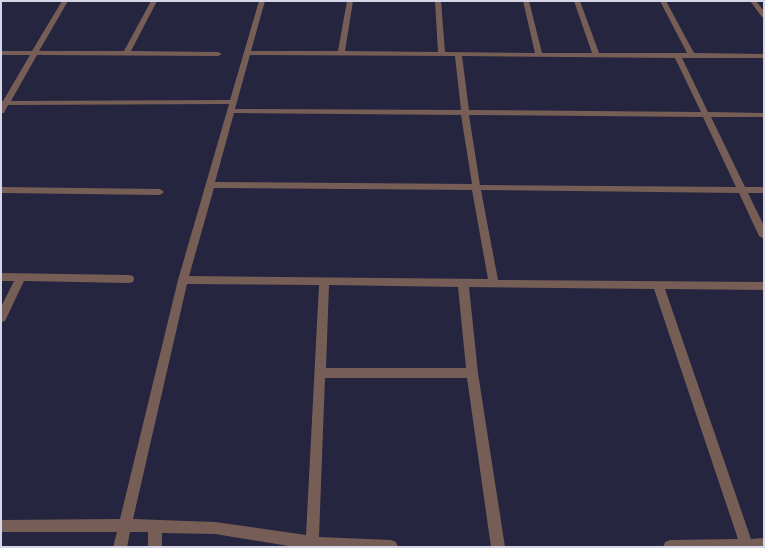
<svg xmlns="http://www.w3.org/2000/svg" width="765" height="548" font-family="'PT Sans',sans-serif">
<rect width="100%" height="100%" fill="#25253f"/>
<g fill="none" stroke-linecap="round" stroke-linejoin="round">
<!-- street -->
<path fill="#765e56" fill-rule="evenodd" d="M62,1H68L39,51H124L151,1H157L131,51L218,52L222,54L218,56L37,55L11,101L230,100L259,1H265L251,51H338L347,1H353L345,51L438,52L435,1H441L445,52L535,53L523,1H529L542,53H592L574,1H580L599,53H687L660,1H666L694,53L764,54V58H682L708,112L764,113V117H711L745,187H764V193H748L764,226V239L759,236L739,193L481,190L498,280L764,282V290L665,289L751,539L764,538V547H663L665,542L670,540L738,539L654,289L469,287L478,373L505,547H491L467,378H325L319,537L391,540L396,542L398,547H295L215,534L162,533V547H148V532H130L127,547H113L117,532H1V520L120,519L178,280L229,104L8,105L4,113H1V101H3L30,55H1V51H32ZM250,55L455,56L461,110L235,109ZM462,56L675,58L701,112L469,110ZM234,113L461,115L472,184L215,182ZM469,115L703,117L736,187L480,185ZM214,188L472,190L488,279L189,276ZM187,284L319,285L306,535L215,522L133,519ZM329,285L458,287L466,368H326Z
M750,1H756L764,11V18L762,17Z
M1,187L160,189L164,192L160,195L1,193Z
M1,273L129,275L133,276L134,279L133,282L129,283L24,281L5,321L1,322V307L14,281H1Z"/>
</g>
<!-- border -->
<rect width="765" height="548" fill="none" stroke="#d5d6e8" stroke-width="4"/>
</svg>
